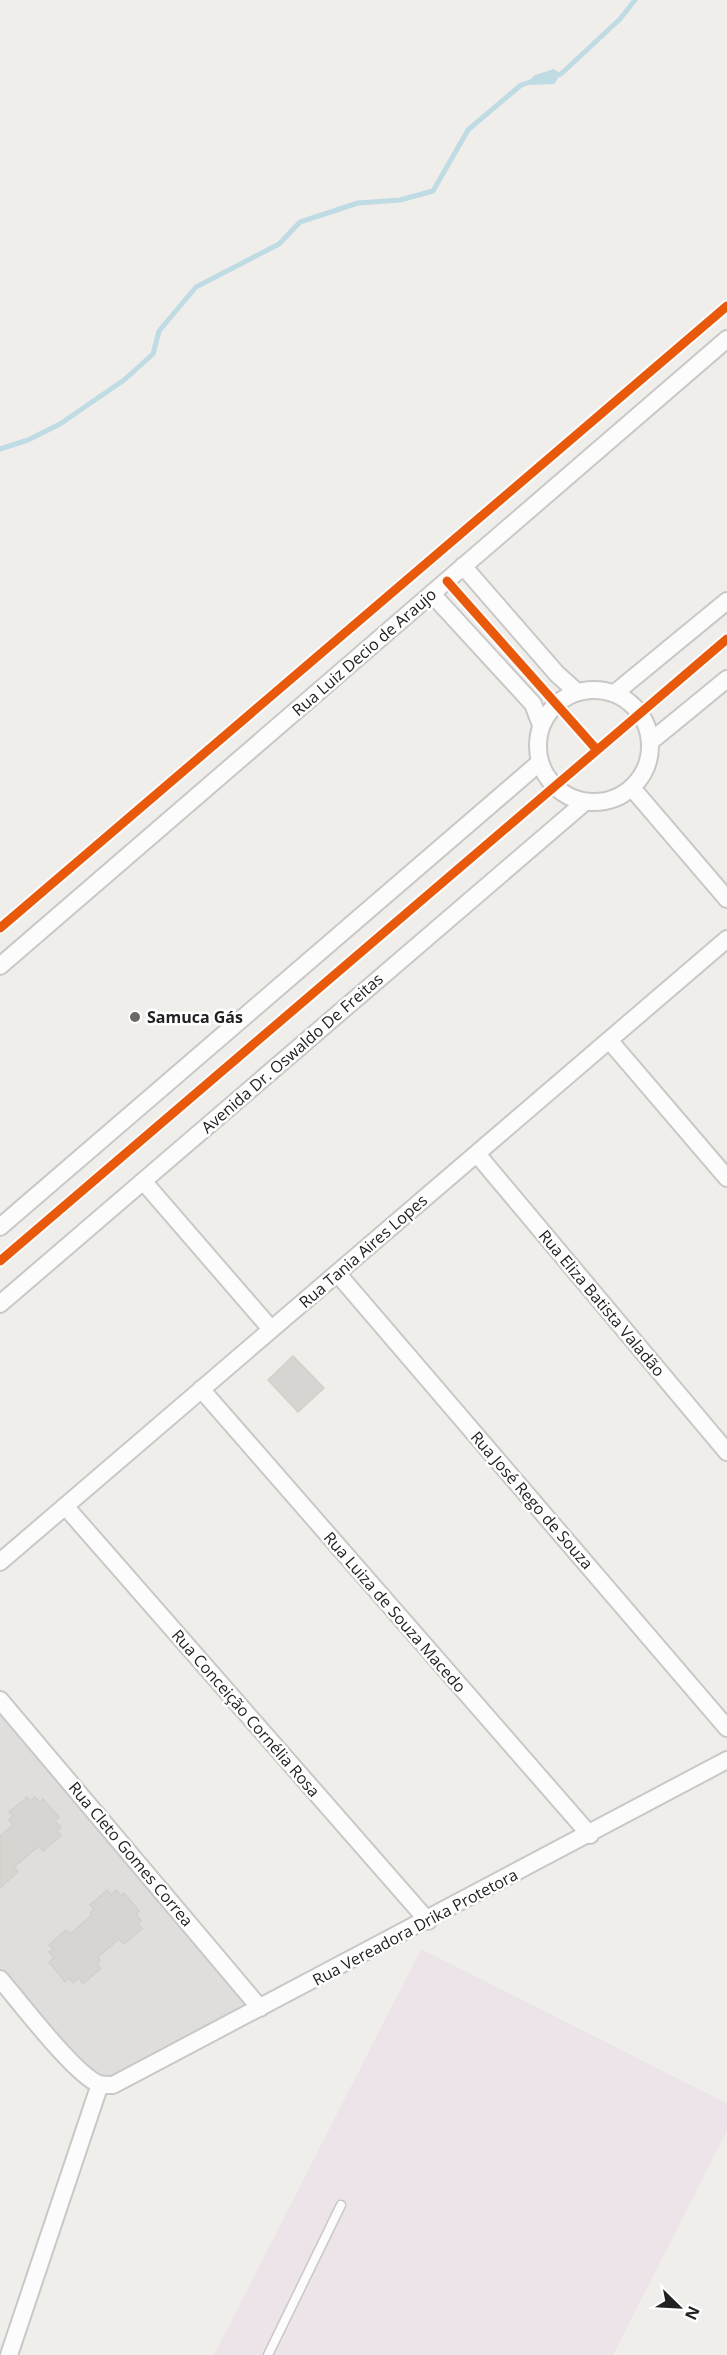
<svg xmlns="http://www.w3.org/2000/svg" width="727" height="2355" font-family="'Open Sans',sans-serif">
<rect width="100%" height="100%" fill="#f0eeeb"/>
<!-- residential -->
<path fill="#dfdedc" d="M0,1700L260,2008L100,2084L0,1979Z"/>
<!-- industrial -->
<path fill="#ede4e9" d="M421,1949L727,2103V2131L613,2355H214Z"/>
<!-- water -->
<path fill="#bfdbe3" d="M554,69L561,74L554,84L531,85L528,82L535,75Z"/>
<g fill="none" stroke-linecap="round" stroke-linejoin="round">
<!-- stream -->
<path stroke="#bfdbe3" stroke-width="5" d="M556,75L561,74L620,19L635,0
M0,449L28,440L60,424L124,380L153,354L159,331L196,287L279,244L300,222L358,203L400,200L433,191L468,130L521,85L533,81"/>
</g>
<!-- building -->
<path fill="#d7d4d2" stroke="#d3d0cc" stroke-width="1.5" d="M293,1356L324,1388L298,1412L268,1380Z
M27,1797L30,1801L35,1797L40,1802L43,1799L59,1817L55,1821L61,1827L57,1831L61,1836L43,1851L39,1846L14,1867L18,1872L0,1888V1836L13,1825L9,1820L13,1816L9,1812Z
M107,1890L111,1895L116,1890L121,1896L124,1893L139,1911L136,1914L141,1921L138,1924L142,1929L124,1944L119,1939L98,1957L100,1960L97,1964L101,1968L83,1984L79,1978L73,1983L69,1978L65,1982L49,1962L54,1958L49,1952L53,1949L49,1945L66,1930L70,1934L92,1915L90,1913L94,1909L90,1905Z"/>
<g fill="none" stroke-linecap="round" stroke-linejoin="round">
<!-- lane casing -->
<g stroke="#c9c8c7" stroke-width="11">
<path id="lane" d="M268,2355L341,2205"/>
</g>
<!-- street casing -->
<g stroke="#c9c8c7" stroke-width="20">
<path id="street" d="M463,566L557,674L577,692
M432,594L533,704L541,725
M538 746a56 56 0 1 1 112 0a56 56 0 1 1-112 0Z
M615,693L727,601
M650,742L727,679
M632,788L727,899
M0,966L727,339
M609,1040L727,1178
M477,1154L727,1452
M143,1181L271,1329
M0,1227L539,763
M337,1273L727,1728
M0,1304L585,802
M201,1389L590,1835
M65,1506L428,1921
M0,1562L727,939
M0,1700L260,2008
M0,1979C19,2001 75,2075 99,2084C103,2085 109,2085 113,2085L727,1760
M9,2355L100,2084"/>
</g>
<!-- lane -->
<use href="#lane" stroke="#fdfcfc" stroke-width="8"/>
<!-- street -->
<use href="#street" stroke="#fdfcfc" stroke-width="16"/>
<!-- cycleway casing -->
<g stroke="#fff" stroke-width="13">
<path id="cycleway" d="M447,581L597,750
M0,928L727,306
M0,1261L727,639"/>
</g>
<!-- cycleway -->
<use href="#cycleway" stroke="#e8590c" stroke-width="9"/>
</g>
<!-- markers -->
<circle fill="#6a6968" stroke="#fff" stroke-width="2" cx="135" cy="1017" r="6"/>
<g text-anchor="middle" stroke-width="5" stroke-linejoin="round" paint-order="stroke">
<!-- street labels -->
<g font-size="16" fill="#222" stroke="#fff">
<text transform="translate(364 652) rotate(-41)" y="6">Rua Luiz Decio de Araujo</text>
<text transform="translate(292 1053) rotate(-41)" y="6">Avenida Dr. Oswaldo De Freitas</text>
<text transform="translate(363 1251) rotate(-41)" y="6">Rua Tania Aires Lopes</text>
<text transform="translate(602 1303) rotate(50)" y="6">Rua Eliza Batista Valadão</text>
<text transform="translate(532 1500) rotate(49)" y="6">Rua José Rego de Souza</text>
<text transform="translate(395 1612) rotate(49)" y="6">Rua Luiza de Souza Macedo</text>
<text transform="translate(246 1713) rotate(49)" y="6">Rua Conceição Cornélia Rosa</text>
<text transform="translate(131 1854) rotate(50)" y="6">Rua Cleto Gomes Correa</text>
<text transform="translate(415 1927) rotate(-28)" y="6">Rua Vereadora Drika Protetora</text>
</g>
<!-- poi labels -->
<g font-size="16" font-weight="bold" fill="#222" stroke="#fff" text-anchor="start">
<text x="147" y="1023">Samuca Gás</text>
</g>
</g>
<!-- north arrow -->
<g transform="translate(679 2307) rotate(114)" stroke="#ffffff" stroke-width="4.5" paint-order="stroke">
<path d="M0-4.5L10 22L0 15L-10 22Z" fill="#222222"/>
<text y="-9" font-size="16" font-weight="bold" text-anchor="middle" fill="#222222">N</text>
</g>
</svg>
